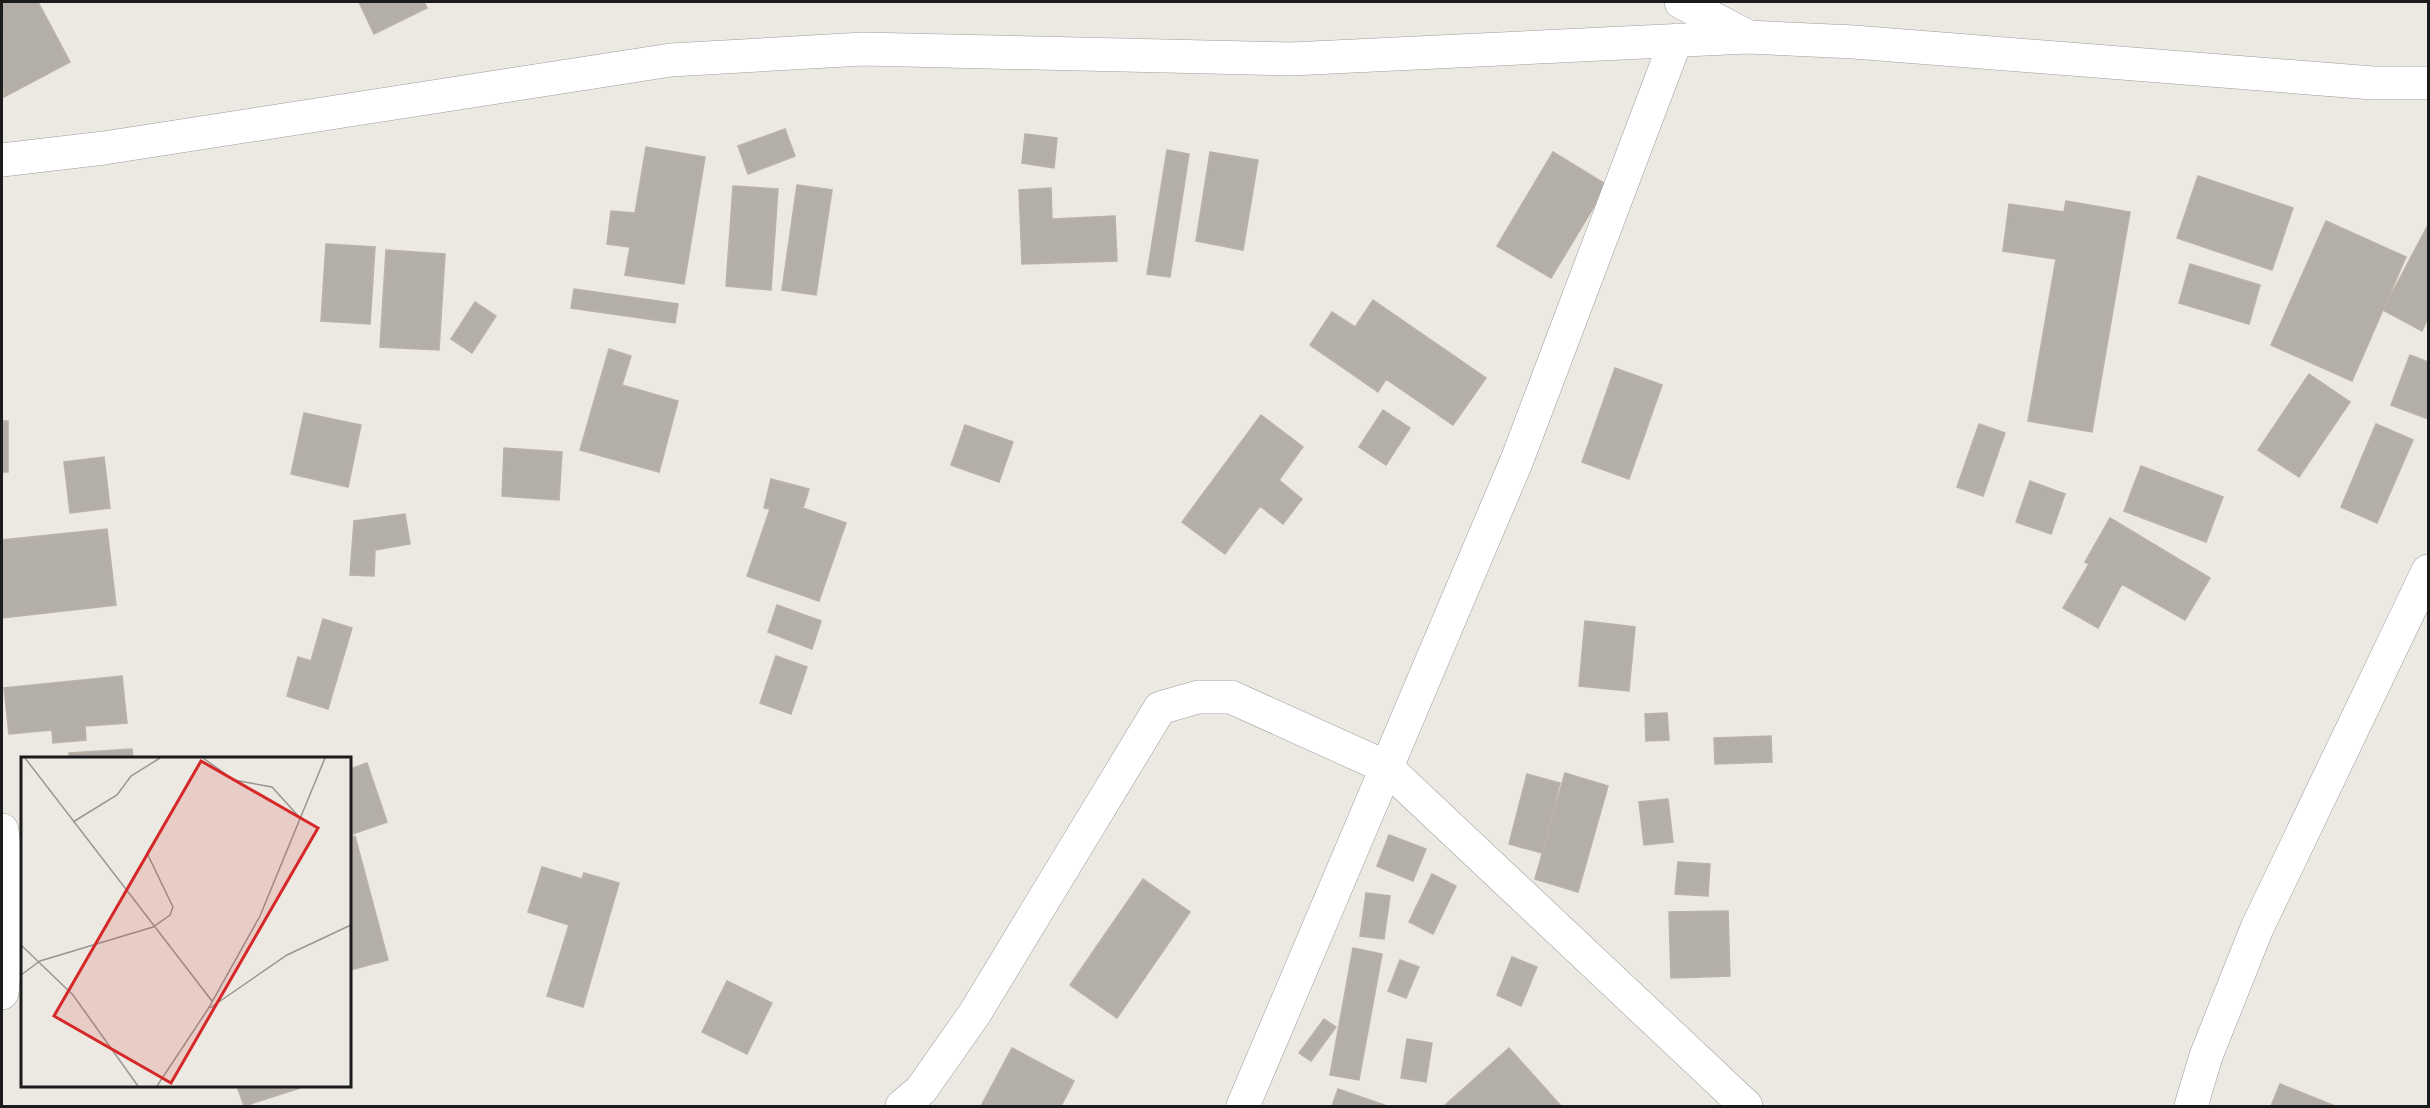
<svg xmlns="http://www.w3.org/2000/svg" width="2430" height="1108" font-family="Inter,sans-serif">
<rect width="100%" height="100%" fill="#ebe9e2"/>
<!-- building -->
<path fill="#b4aea8" stroke="#bbb1a6" stroke-width="1.5" d="M2,2H38L70,62L4,97Z
M359,2H424L427,8L374,34Z
M785,129L795,156L748,174L738,146Z
M1025,134L1057,138L1054,168L1022,163Z
M646,147L705,157L684,284L625,275L630,247L607,244L611,211L635,213Z
M1167,150L1189,154L1170,277L1147,274Z
M1210,152L1258,160L1243,250L1196,241Z
M1553,152L1607,185L1551,278L1497,246Z
M2198,176L2293,208L2272,270L2177,238Z
M797,185L832,190L816,295L782,290Z
M733,186L778,189L771,290L726,286Z
M1051,188L1052,219L1115,216L1117,261L1022,264L1019,190Z
M2066,201L2130,212L2092,432L2028,421L2056,259L2003,251L2009,204L2064,212Z
M2326,221L2406,257L2352,381L2271,345Z
M2428,225V318L2422,331L2383,310Z
M326,244L375,247L370,324L321,321Z
M386,250L445,254L439,350L380,347Z
M2190,264L2260,285L2249,324L2179,303Z
M574,289L678,304L675,323L571,308Z
M1373,300L1486,378L1453,425L1386,379L1378,392L1310,345L1332,312L1355,327Z
M475,302L496,316L472,353L451,339Z
M609,349L631,356L622,385L678,401L659,472L580,450Z
M2410,355L2428,362V419L2391,405Z
M1615,368L1662,385L1629,479L1582,462Z
M2309,374L2350,402L2299,477L2258,450Z
M1383,410L1410,428L1386,465L1359,447Z
M304,413L361,425L348,487L291,474Z
M1261,415L1303,447L1279,480L1302,499L1283,524L1260,506L1225,554L1182,522Z
M2,421H8V472H2Z
M1979,424L2005,433L1983,496L1957,487Z
M2376,424L2413,440L2377,523L2341,507Z
M965,425L1013,442L999,482L951,465Z
M504,448L562,452L559,500L502,496Z
M104,457L110,508L70,513L64,462Z
M2141,466L2223,497L2206,542L2124,511Z
M771,479L809,489L803,508L846,523L819,601L747,576L770,509L764,508Z
M2030,481L2065,494L2051,534L2016,522Z
M405,514L410,544L375,550L374,576L350,575L354,521Z
M2110,518L2210,578L2185,620L2122,584L2098,628L2063,608L2089,564L2085,562Z
M107,529L116,605L2,618V540Z
M777,605L821,621L812,649L768,632Z
M323,619L352,628L328,709L287,696L298,657L311,661Z
M1585,621L1635,627L1629,691L1579,686Z
M776,656L807,667L791,714L760,703Z
M122,676L127,723L85,726L86,740L53,743L52,730L9,734L4,688Z
M1667,713L1669,740L1646,741L1645,714Z
M1771,736L1772,762L1715,764L1714,738Z
M132,749L133,758H69V753Z
M367,763L387,822L350,835V769Z
M1565,773L1608,786L1578,892L1535,879Z
M1527,774L1560,783L1542,853L1509,844Z
M1668,799L1673,842L1644,845L1639,802Z
M1389,835L1426,849L1413,881L1377,866Z
M355,836L388,960L350,970V837Z
M1678,862L1710,864L1708,896L1675,894Z
M542,867L582,879L584,873L619,883L583,1007L547,996L569,925L528,912Z
M1432,874L1456,886L1433,934L1409,922Z
M1143,879L1190,912L1117,1018L1070,985Z
M1366,893L1390,896L1384,939L1360,936Z
M1728,911L1730,976L1671,978L1669,912Z
M1353,948L1382,954L1359,1080L1330,1075Z
M1512,957L1537,967L1521,1006L1497,995Z
M1400,960L1419,967L1406,998L1388,991Z
M727,981L772,1003L747,1054L702,1032Z
M1324,1019L1336,1027L1311,1061L1299,1053Z
M1407,1039L1432,1043L1426,1082L1401,1078Z
M1012,1048L1074,1081L1061,1106H981Z
M1509,1048L1561,1106H1444Z
M2280,1084L2335,1106H2271Z
M237,1086H299L300,1088L244,1106Z
M1338,1089L1387,1106H1332Z"/>
<g fill="none" stroke-linecap="round" stroke-linejoin="round">
<!-- minor casing -->
<g stroke="#9c9c9c" stroke-width="34">
<path id="minor" d="M1681,2L1747,36
M2,160L104,148L671,60L863,49L1291,59L1748,37L1854,42L2373,83H2428
M2,830L11,906L2,993
M902,1106L921,1090L975,1013L1160,708L1198,697H1231L1386,767L1746,1106
M1243,1106L1517,460L1676,40
M2191,1106L2206,1056L2257,928L2428,571"/>
</g>
<!-- minor -->
<use href="#minor" stroke="#fff" stroke-width="33"/>
</g>
<!-- overview -->
<g transform="translate(21 757)">
<rect width="330" height="330" fill="#ebe9e2"/>
<path fill="none" stroke="#989792" stroke-width="1.5" d="M4,1L191,244M182,1L213,23L251,30L280,62M52,65L96,38L110,19L139,1M0,188L52,238L117,329M0,218L19,204L132,170L149,158L152,150L126,96L149,58M189,251L266,198L330,168M136,329L187,252L239,159L304,1"/>
<path fill="#d62828" fill-opacity="0.15" stroke="#d62828" stroke-width="3" d="M180,4L297,71L150,326L33,259Z"/>
<rect width="330" height="330" fill="none" stroke="#1b1b1b" stroke-width="3"/>
</g>
<!-- border -->
<rect width="2430" height="1108" fill="none" stroke="#1b1b1b" stroke-width="6"/>
</svg>
